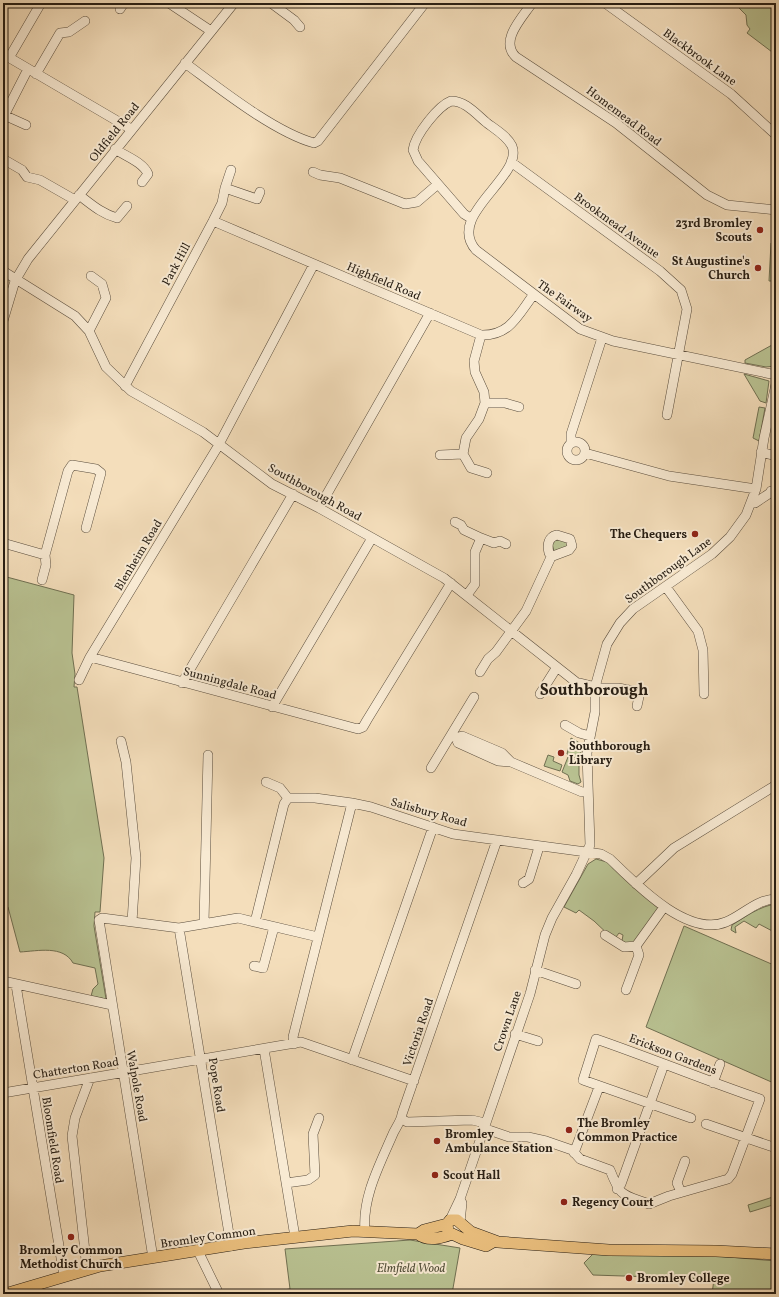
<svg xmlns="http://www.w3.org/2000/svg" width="779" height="1297" font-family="Vollkorn,serif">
<rect width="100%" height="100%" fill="#f4debb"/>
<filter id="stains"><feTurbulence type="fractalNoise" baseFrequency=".005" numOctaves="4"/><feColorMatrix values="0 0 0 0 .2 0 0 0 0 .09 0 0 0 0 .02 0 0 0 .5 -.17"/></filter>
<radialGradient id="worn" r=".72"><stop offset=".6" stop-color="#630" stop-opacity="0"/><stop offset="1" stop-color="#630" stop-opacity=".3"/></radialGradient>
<!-- green -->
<path fill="#b9c292" stroke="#707052" d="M734,3H776V55L747,33L750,29L747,25L746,15Z
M771,243H776V281H769Z
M772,345H776V366L766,367L745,363V360Z
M744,374L769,381L766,403L760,401Z
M759,407L765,408L759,441L753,438Z
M554,539L565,540L568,544L566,547L554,551L552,544Z
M3,576L74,595L72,653L75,674L74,687H77L104,858L100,912H95L94,926L106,999L91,996L93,989L98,984L95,968L73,963C63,945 38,951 20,952L8,907L3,904Z
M571,738L583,745L579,759L567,754Z
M548,755L554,757L553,761L562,765L560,771L544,766Z
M568,757L579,761V775L581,782L578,784L570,781L568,775L562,772Z
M596,859L607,862L658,908L638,940L626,945L622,941L623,935L619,933L616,937L612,938L594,921L579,910L576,913L564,907L588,864Z
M776,904V933L759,924L756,928L744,921L735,927L736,933L731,930L732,925C745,917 760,906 776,904Z
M684,926L776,966V1084L646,1027Z
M776,1196V1204L750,1212L748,1205Z
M410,1240L460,1248L452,1294H255L290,1289L285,1249Z
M593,1254L716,1256L776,1261V1294H712L714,1279L593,1275L584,1263Z"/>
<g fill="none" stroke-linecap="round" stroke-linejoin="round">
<!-- minor casing -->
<g stroke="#5a4d3d" stroke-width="10">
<path id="minor" d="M169,3L211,31
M271,3L294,20L300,27
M532,3C522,18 499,41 516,57L616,123L707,195L727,205L776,210
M605,3L731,94L776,135
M120,9L124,3
M3,54L131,129
M9,58L41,3
M185,63C219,88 274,132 314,143L318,141L425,3
M36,74L60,33L69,32L85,21
M26,125L6,116L5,114L28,69
M115,149C125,156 143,162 148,174L142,182
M3,159L22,170L27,177L40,180L75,200
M511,162L660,271L681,290L687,309L667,415
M313,172L320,175L340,178L405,204L417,202L438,184
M225,188L231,170
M79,195C91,204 102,214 117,218L127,206
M472,219L464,214L418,161L413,150C415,135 438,106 451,101C466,101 476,114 487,123C495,129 507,136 512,146C524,177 445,215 476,250L580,329L613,341L776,375
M213,221L481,335C510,336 518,315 534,294
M3,271L75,316L89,331L106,367L131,391L203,432L272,484L319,508L444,578L576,682L600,688H618L640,692L637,706
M3,321L15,281L28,259L234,3
M89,331L106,298L102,284L91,276
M481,335L474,361L475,372L484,392L485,403L479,419L466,438L463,454L471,468L487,473
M125,386L213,221L222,203L225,188L257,199L260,192
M485,403H505L519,407
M567 451a9 9 0 1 1 18 0a9 9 0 1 1-18 0Z
M571,443V434L602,338
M761,452L776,456
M585,453L669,476L756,489
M440,455L463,454
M752,502L755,503L770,493L771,491
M319,508L430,313
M455,522L461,525L464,530L481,538L475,552V584L467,595
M557,535L570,539L572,546L569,550L553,556L549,553C547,545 548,537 557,535Z
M481,538L494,543L500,541L506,544
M3,543L45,555L68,471L72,465L96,469L101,473L86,528
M42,580L46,565L45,555
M666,587L698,631L703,650L704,694
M90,657L358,729L363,727L367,720L451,583
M480,672L488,659L496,652L526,611L552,555
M79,680L90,657L217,448L314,264
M182,683L293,494
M540,694L557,667
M272,707L372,538
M565,725L579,733L590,736
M451,736L456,738L458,743L498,761L511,762L582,792H588
M456,738L462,736L502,753L511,762
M121,741L126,762L136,858L132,922
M431,768L474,697
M266,782L280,788L288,798
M288,798H315L352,803L371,807L453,834L601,854L610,859C635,883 687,938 726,922C743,915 757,899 776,899
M523,883L529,879L539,847
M636,884L674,848L776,785
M255,922L284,804L288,798
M204,923L208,755
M179,928L231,1246
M605,935L624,947L636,946L664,907
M254,966L263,968L274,927
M535,970L576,984
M3,981L112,1005
M16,985L64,1276
M626,990L639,955L636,946
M515,1034L538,1041
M294,1044L293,1037L352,803
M264,1049L295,1237
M352,1060L433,827
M713,1083L720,1064
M3,1093L301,1042L414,1081
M402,1119L407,1122L472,1120L485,1123
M706,1124L776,1148
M483,1128L509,1137H528L546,1141L572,1150L580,1159L610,1170C621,1198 622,1194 649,1204L669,1196L728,1179L732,1174L760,1099C704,1080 651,1058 596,1039L583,1080L691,1118
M574,1153L599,1087
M286,1183L308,1180L315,1175L313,1134L319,1118
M617,1189L621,1184L662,1070
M681,1192L677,1183L685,1161
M450,1220L460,1199L530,994L545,935L552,918L576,875L590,845L587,753L595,712V687L607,644L620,623L633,609L712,554L730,537L746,515L756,489L764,438L776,384
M460,1222L462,1203L460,1199
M365,1231C362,1198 379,1166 392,1136C395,1128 401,1122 402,1114L497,840
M198,1251L219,1294
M153,1258L99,920L102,918L179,928L238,918L318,937
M87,1269L72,1136L75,1118L90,1078"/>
</g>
<!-- major casing -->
<g stroke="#261d13" stroke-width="12">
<path id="major" d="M418,1234L424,1230L447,1224
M493,1242L486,1246L463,1239L448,1232L447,1224L450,1220H457L471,1232L498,1242L609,1250L716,1251L776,1254
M5,1294L100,1266L244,1243L353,1231L418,1234C428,1242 441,1238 452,1234"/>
</g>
<!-- minor -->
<use href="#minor" stroke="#f8ead3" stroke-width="9"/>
<!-- major -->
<use href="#major" stroke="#eabf7e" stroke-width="11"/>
</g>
<!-- markers -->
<g fill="#8f2418" stroke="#f8ead3" stroke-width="1.5">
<circle cx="760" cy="230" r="4"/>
<circle cx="758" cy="268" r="4"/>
<circle cx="695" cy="534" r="4"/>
<circle cx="561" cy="753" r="4"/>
<circle cx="569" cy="1130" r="4"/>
<circle cx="437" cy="1141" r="4"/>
<circle cx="435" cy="1175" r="4"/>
<circle cx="564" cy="1202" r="4"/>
<circle cx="71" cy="1237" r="4"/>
<circle cx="629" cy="1278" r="4"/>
</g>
<g text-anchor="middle" stroke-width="4" stroke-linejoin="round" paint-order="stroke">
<!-- street labels -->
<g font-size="12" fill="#261d13" stroke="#f8ead3">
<text transform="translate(700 57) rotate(36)" y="4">Blackbrook Lane</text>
<text transform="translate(624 116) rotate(37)" y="4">Homemead Road</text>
<text transform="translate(114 132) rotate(-51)" y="4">Oldfield Road</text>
<text transform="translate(617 225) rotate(36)" y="4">Brookmead Avenue</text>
<text transform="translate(176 264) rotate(-62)" y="4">Park Hill</text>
<text transform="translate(384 281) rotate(23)" y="4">Highfield Road</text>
<text transform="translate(565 301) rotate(35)" y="4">The Fairway</text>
<text transform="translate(315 492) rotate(29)" y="4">Southborough Road</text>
<text transform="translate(138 555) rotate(-59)" y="4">Blenheim Road</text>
<text transform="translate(668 570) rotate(-36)" y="4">Southborough Lane</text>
<text transform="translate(230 683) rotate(15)" y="4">Sunningdale Road</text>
<text transform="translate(429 812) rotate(16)" y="4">Salisbury Road</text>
<text transform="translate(507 1021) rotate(-71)" y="4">Crown Lane</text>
<text transform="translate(418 1032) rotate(-71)" y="4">Victoria Road</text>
<text transform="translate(673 1054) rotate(21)" y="4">Erickson Gardens</text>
<text transform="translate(76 1068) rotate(-9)" y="4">Chatterton Road</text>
<text transform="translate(217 1085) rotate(81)" y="4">Pope Road</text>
<text transform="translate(137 1086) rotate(80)" y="4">Walpole Road</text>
<text transform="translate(53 1140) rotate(81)" y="4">Bloomfield Road</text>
<text transform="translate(208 1237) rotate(-8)" y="4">Bromley Common</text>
</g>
<!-- poi labels -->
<g font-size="12" font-weight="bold" fill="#261d13" stroke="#f8ead3" text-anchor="start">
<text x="752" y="227" text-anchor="end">23rd Bromley<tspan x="752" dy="14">Scouts</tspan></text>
<text x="750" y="265" text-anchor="end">St Augustine's<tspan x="750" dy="14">Church</tspan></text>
<text x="687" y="538" text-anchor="end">The Chequers</text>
<text x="569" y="750">Southborough<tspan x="569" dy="14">Library</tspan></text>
<text x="577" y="1127">The Bromley<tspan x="577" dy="14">Common Practice</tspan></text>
<text x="445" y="1138">Bromley<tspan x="445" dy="14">Ambulance Station</tspan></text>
<text x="443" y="1179">Scout Hall</text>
<text x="572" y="1206">Regency Court</text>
<text x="71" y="1254" text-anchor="middle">Bromley Common<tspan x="71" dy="14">Methodist Church</tspan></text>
<text x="637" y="1282">Bromley College</text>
</g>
<!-- park labels -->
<g font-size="12" font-style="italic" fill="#524f39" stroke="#f8ead3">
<text x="411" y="1272">Elmfield Wood</text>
</g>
<!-- district labels -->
<g font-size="16" font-weight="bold" fill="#261d13" stroke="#f8ead3">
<text x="594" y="695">Southborough</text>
</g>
</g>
<!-- margin -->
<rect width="779" height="1297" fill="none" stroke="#f4debb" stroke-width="16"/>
<rect x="4" y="4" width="771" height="1289" fill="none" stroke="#261d13" stroke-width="2"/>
<rect x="8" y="8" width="763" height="1281" fill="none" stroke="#261d13"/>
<rect width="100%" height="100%" filter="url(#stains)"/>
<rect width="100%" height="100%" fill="url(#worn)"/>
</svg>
